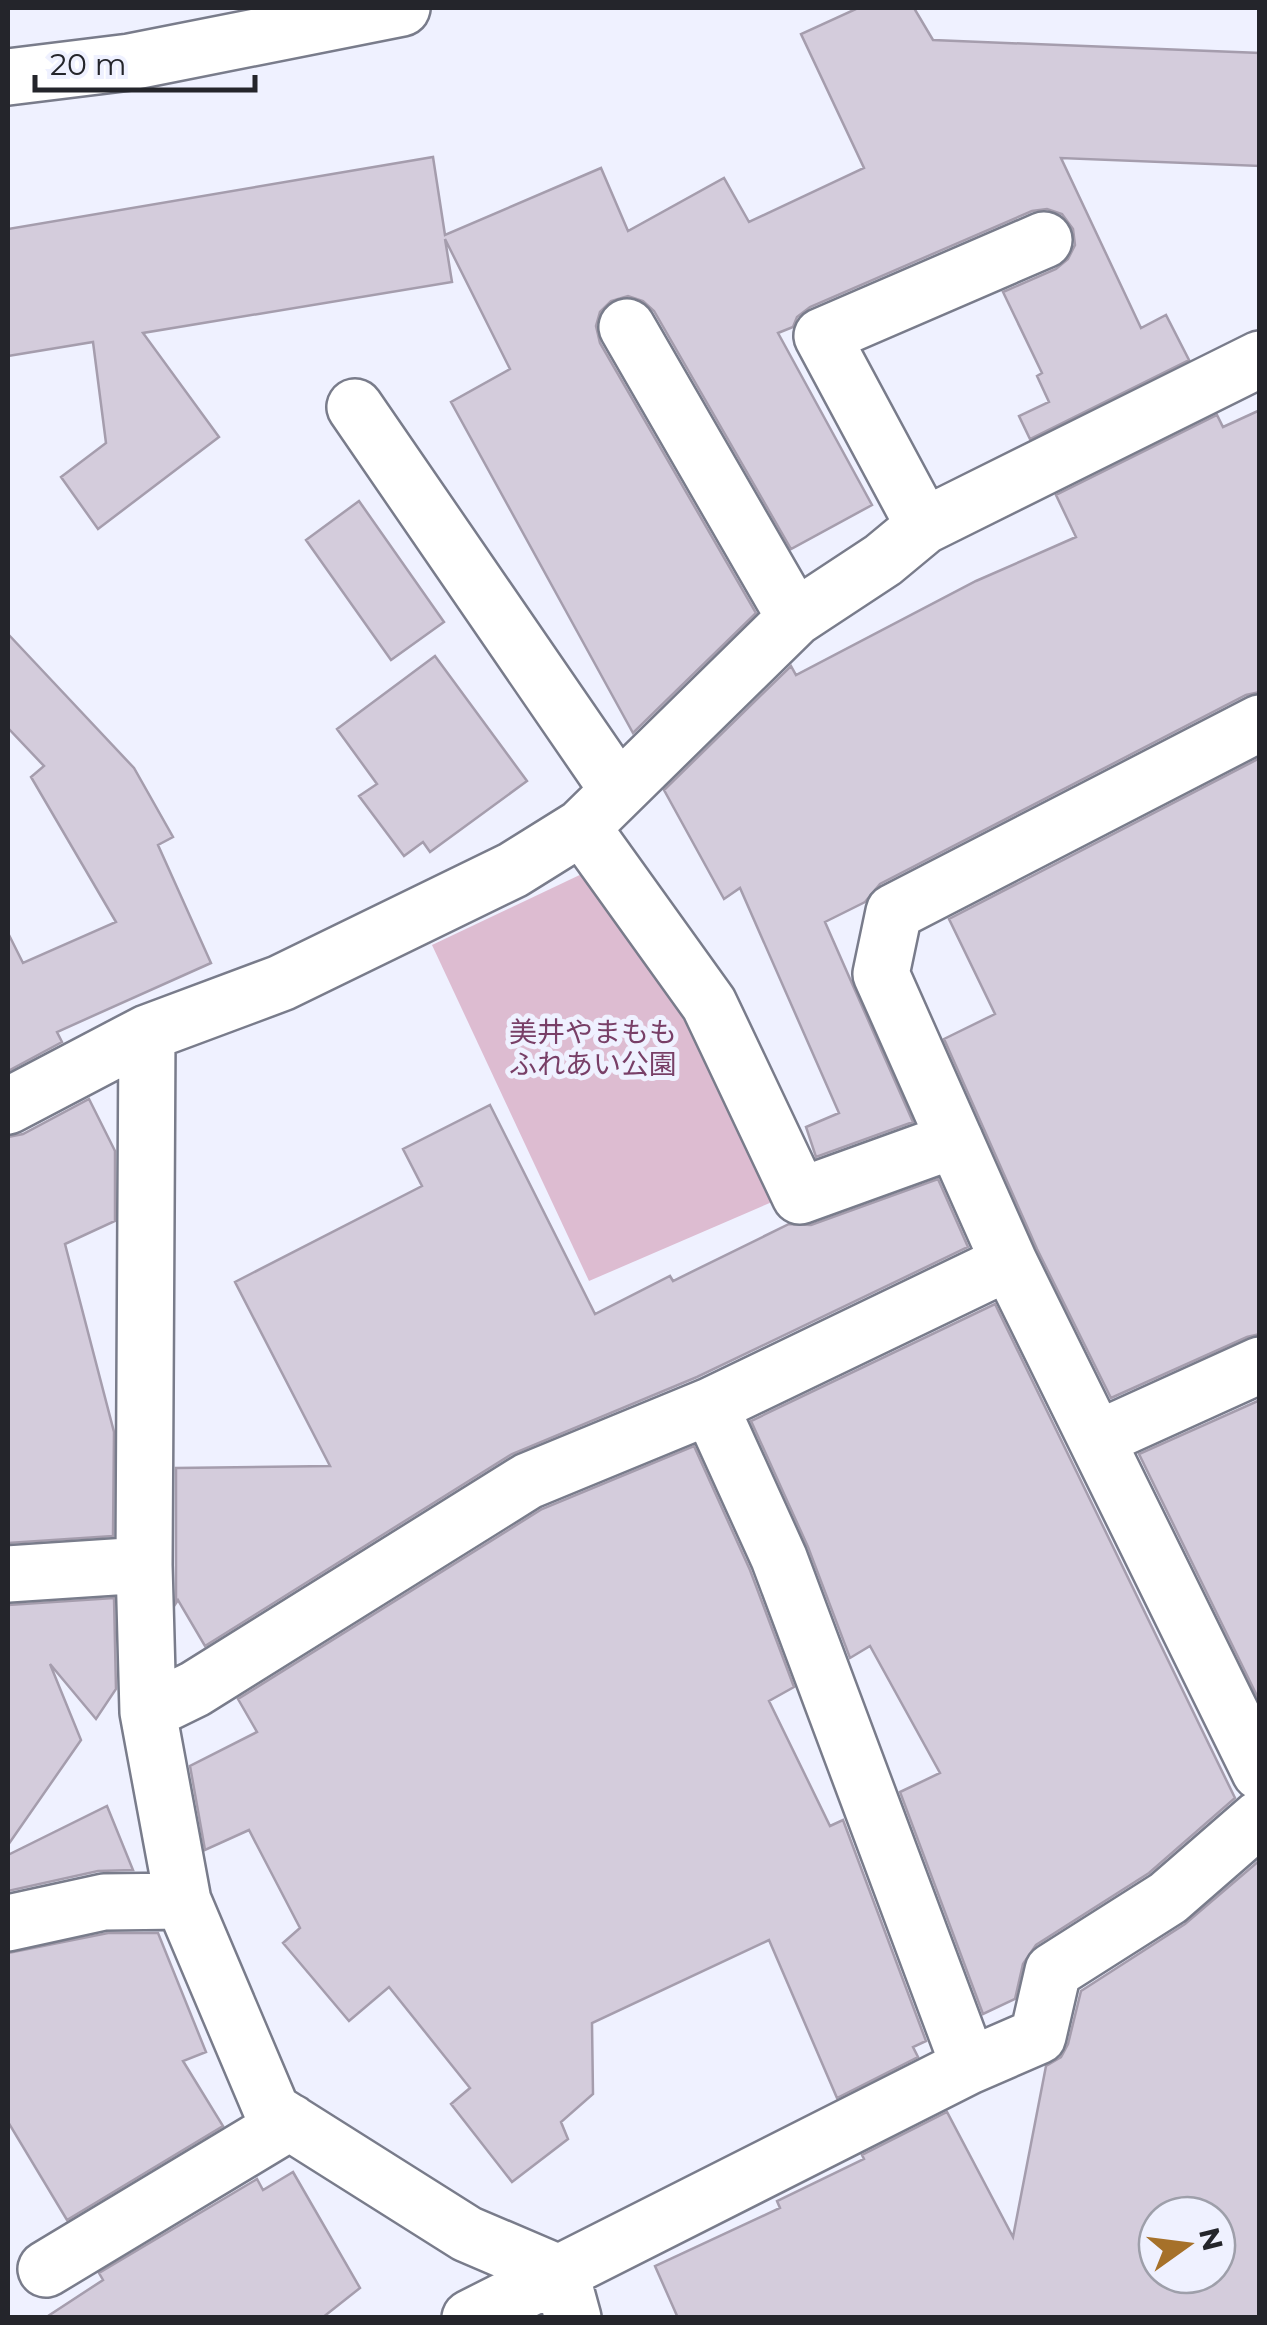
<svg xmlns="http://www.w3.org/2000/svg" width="1267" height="2325" font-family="Montserrat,'Noto Sans JP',sans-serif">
<rect width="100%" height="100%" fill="#eff1ff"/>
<!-- green -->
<path fill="#ddbcd1" d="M586,872L680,992L772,1202L589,1281L432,945Z"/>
<!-- building -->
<path fill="#d4ccdc" stroke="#a59dad" stroke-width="2.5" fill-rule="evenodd" d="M858,8H914L933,40L1260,53V166L1061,158L1141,328L1166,315L1189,360L1030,439L1019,416L1049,402L1037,376L1042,373L1003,292L1056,269L1068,259L1075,245L1073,229L1062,214L1047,209L1032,211L810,307L797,317L793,327L778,333L872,505L791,549L654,311L643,301L628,296L611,301L600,312L596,326L600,343L756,613L633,733L451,402L510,369L445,239L452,282L143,333L219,437L98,529L61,477L106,443L93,342L8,356V229L433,157L445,235L601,168L628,231L724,178L749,222L864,168L801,34Z
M1260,410V692L1246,695L880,884L865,902L825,922L913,1122L816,1157L806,1127L839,1113L740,888L724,899L664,790L791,666L796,675L976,581L1076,537L1056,495L1217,415L1223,427Z
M359,501L444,622L391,660L306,540Z
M8,634L134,768L173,837L158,845L211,963L57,1032L62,1042L8,1071V933L23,963L116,922L31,777L44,766L8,728Z
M435,656L527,781L430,852L423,842L404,856L359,796L377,784L337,729Z
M1260,758V1334L1247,1337L1111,1398L1037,1249L944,1039L995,1014L949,919Z
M89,1099L115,1151V1221L65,1244L114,1432L113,1536L8,1543V1137L23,1134Z
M490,1105L595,1314L670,1276L673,1281L789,1224L811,1225L938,1179L968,1247L697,1377L512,1454L205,1646L178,1600L176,1603V1468L330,1466L235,1282L422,1186L403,1149Z
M995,1304L1235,1798L1149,1873L1036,1945L1023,1964L1015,1999L983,2014L900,1792L940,1773L870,1646L850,1658L808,1547L751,1421Z
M1260,1400V1699L1259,1700L1139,1454Z
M694,1446L750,1570L794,1687L769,1701L830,1826L843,1820L926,2041L913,2047L918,2057L837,2098L769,1940L592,2023L593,2094L561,2122L568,2139L512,2182L451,2104L470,2088L389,1987L349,2021L283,1943L300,1928L249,1830L205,1850L190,1766L257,1732L238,1699L542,1509Z
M114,1598L116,1689L96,1719L50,1664L81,1740L8,1845V1605Z
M107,1806L133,1870L98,1871L8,1891V1855Z
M1260,1860V2318H678L655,2266L780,2208L777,2201L864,2159L862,2155L947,2112L1013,2237L1046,2066L1061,2057L1068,2044L1081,1991L1185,1924ZM1157,2215H1217V2275H1157Z
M108,1933H158L206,2052L183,2061L223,2126L67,2220L8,2122V1953Z
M293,2172L360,2288L322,2318H45L103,2280L99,2273L257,2179L263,2190Z"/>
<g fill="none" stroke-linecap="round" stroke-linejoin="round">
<!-- minor casing -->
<g stroke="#797c8b" stroke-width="60">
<path id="minor" d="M627,327L795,618
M355,407L618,790
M924,526L822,336L1044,240
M582,827L709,1004L800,1196L955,1140
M8,1106L147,1033L281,983L513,870L582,827L795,618L883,560L924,526L1260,359
M1009,1262L881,974L894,912L1260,723
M1097,1439L1260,1365
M8,1574L144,1565
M148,1712L195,1689L528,1481L710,1406
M183,1901L272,2111L467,2234L561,2274L573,2318
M8,1923L104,1902L183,1901L148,1712L144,1565L147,1033
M969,2066L779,1558L710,1406L1009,1262L1260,1772
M46,2269L290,2122
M470,2318L969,2066L1038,2036L1053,1971L1168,1898L1260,1818"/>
</g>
<!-- highway casing -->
<g stroke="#797c8b" stroke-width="60">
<path id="highway" d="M8,77L130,62L402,8"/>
</g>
<!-- minor -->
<use href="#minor" stroke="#fff" stroke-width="55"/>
<!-- highway -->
<use href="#highway" stroke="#fff" stroke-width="55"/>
</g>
<g text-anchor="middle" stroke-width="10" stroke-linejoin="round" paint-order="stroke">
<!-- park labels -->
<g font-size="28" fill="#783f67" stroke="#eff1ff">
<text x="593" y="1042">美井やまもも<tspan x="593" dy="32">ふれあい公園</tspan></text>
</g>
</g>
<!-- border -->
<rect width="1267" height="2325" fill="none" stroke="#24252b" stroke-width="20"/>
<!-- north arrow -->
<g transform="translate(1187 2245) rotate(76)"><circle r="48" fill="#eff1ff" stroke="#9e9faa" stroke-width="2.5"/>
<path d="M0-8L18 38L0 25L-18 38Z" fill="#a6712a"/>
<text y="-15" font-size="28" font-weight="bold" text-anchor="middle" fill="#24252b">N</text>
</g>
<!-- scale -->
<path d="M35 75v15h220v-15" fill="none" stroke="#24252b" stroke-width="5"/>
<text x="50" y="75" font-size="30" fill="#24252b" stroke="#eff1ff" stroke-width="8" paint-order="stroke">20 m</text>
</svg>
